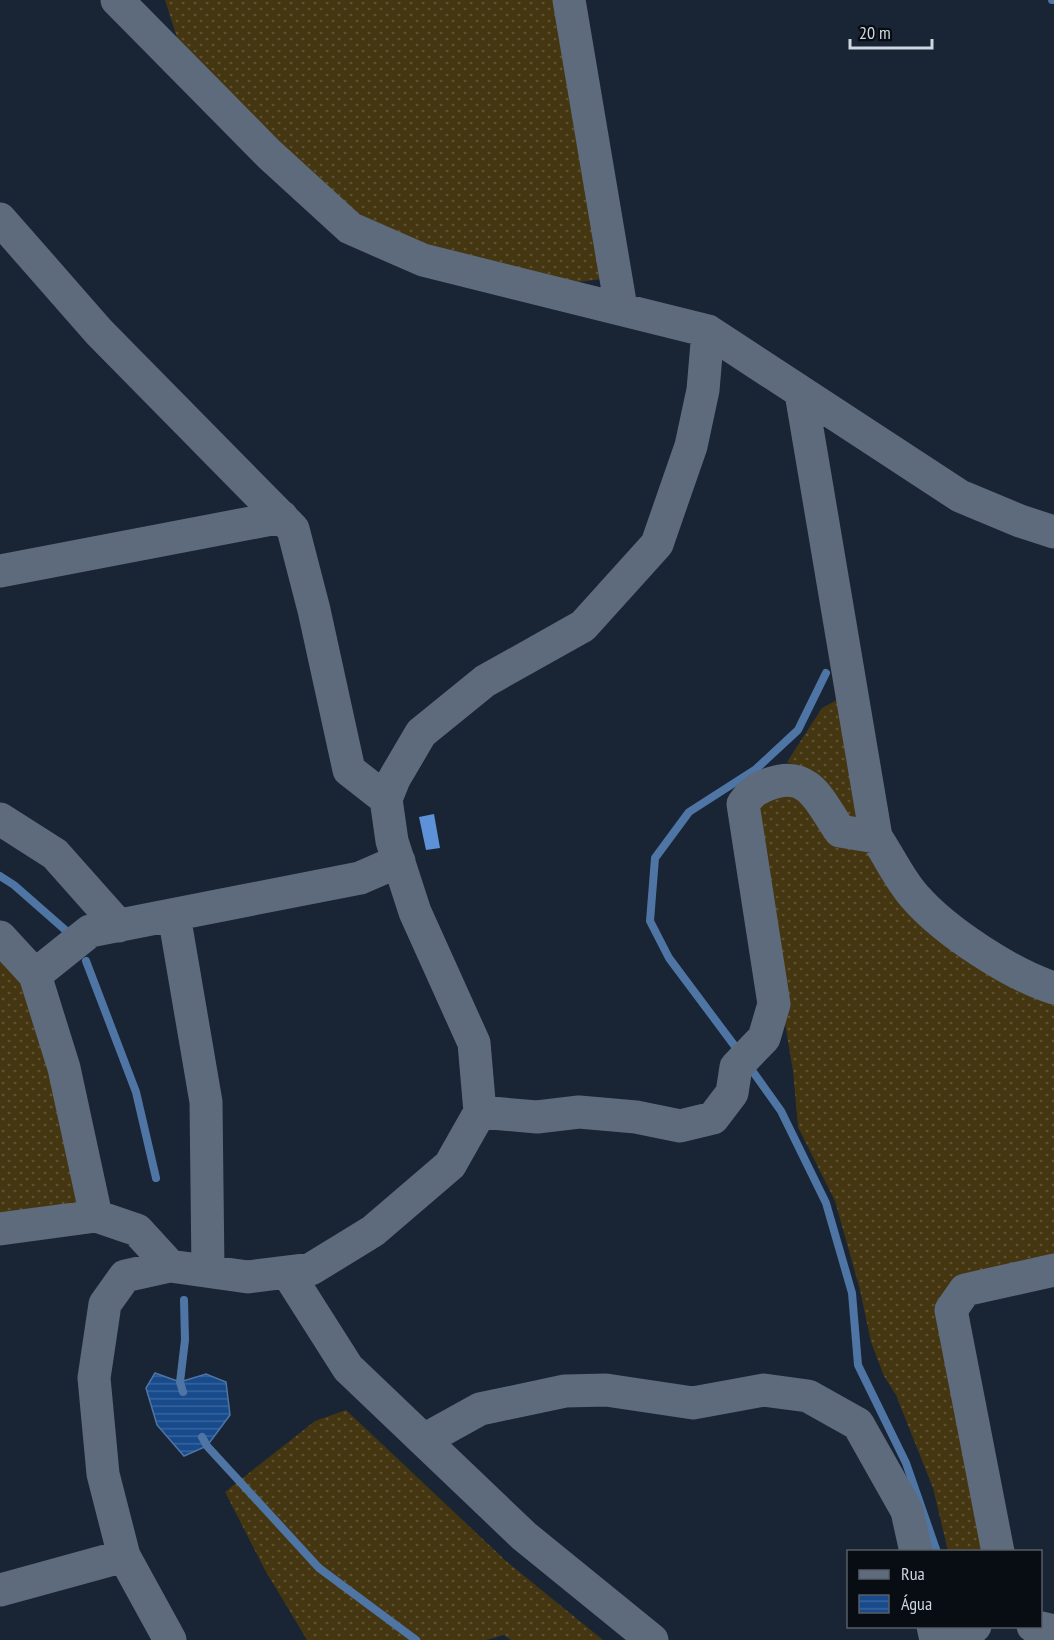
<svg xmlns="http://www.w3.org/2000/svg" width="1054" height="1640" font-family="'PT Sans Narrow',sans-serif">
<defs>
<pattern id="grass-dots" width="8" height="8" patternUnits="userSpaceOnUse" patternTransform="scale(1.5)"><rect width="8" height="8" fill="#453612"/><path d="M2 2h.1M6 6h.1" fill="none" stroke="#5f5234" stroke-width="1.8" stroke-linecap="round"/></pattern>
<pattern id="water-rules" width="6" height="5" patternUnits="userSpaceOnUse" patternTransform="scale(1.5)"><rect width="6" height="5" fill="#184b8c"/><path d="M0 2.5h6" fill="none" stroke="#38649c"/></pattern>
</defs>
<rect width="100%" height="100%" fill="#192434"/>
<!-- grass -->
<path fill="url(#grass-dots)" d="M165,0H563L612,278L577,282L427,250L343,209L178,41Z
M837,700L867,823L855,827L808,771L787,762L822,708Z
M794,792L870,840L884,861L1054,992V1262L966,1282L990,1551H948L933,1488L896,1395L884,1376L871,1342L860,1290L835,1201L798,1127L793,1071L749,809Z
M0,952L31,984L86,1210L0,1224Z
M346,1410L506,1561L603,1640H511L504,1635L486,1640H307L265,1570L225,1492L315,1421Z"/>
<!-- water -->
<path fill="url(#water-rules)" stroke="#4f75a5" stroke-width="1.5" d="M155,1373L180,1382L206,1374L226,1382L230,1415L207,1446L184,1456L157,1425L146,1388Z"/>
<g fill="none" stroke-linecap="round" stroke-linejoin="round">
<!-- stream -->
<path stroke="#4f75a5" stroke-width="8" d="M1052,0H1054
M0,876L14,885L71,935
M86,961L136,1092L156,1178
M734,1045L669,958L650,921L655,858L689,812L756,769L798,730L826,673
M751,1069L781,1111L826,1203L852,1293L858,1365L906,1463L937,1552
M183,1392L180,1382L185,1340L184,1300
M202,1437L207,1446L319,1568L416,1640"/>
</g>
<!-- building -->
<path fill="#5d92d8" d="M434,814L440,848L426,850L419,817Z"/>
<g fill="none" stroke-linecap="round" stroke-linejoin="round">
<!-- minor -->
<path stroke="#5d6b7d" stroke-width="33" d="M117,0L269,154L350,228L423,260L708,331L960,496L1020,521L1054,532
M569,0L621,308
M0,219L99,332L293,529L314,610L349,770L386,799
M801,393L876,837C889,856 900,881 916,898C946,932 1012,975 1054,988
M0,571L282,517
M0,819L55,854L119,926
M174,915L206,1102L208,1271
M0,937L35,975L64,1068L96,1216
M35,975L90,931L360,878L399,861
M480,1112L537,1117L579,1112L636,1117L680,1126L713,1118L732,1093L736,1067L764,1038L774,1004L743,804C752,791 758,788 772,783C810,770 821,804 840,831L876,837
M0,1229L96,1216L137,1230L170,1266
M287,1272L348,1368L524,1536L652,1640
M424,1440L480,1409L565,1391L606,1390L693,1403L764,1390L808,1396L858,1424L907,1511L916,1552
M998,1552L951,1310L965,1290L1054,1270
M0,1590L124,1556
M933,1626L936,1640
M1033,1626L1054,1631
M170,1640L124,1556L103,1474L94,1378L105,1304L125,1276L170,1266L248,1277L311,1269L373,1231L450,1165L480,1112L474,1043L415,912L392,841L386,799L394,779L421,733L485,681L583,626L657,544L691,446L703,390L708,331
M960,1640L975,1626"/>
</g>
<!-- legend -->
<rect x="847" y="1550" width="195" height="78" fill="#080d14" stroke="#575d66" stroke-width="1.5"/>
<rect x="859" y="1570" width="30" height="9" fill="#5d6b7d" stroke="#575d66" stroke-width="1.5"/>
<text x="901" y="1580" font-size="18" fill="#ced6e0">Rua</text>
<rect x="859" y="1595" width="30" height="18" fill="url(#water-rules)" stroke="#575d66" stroke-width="1.5"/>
<text x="901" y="1610" font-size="18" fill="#ced6e0">Água</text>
<!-- scale -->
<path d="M850 39v9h82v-9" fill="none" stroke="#ced6e0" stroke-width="3"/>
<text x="859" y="39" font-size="18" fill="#ced6e0" stroke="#080d14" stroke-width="4.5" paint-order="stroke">20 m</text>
</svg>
